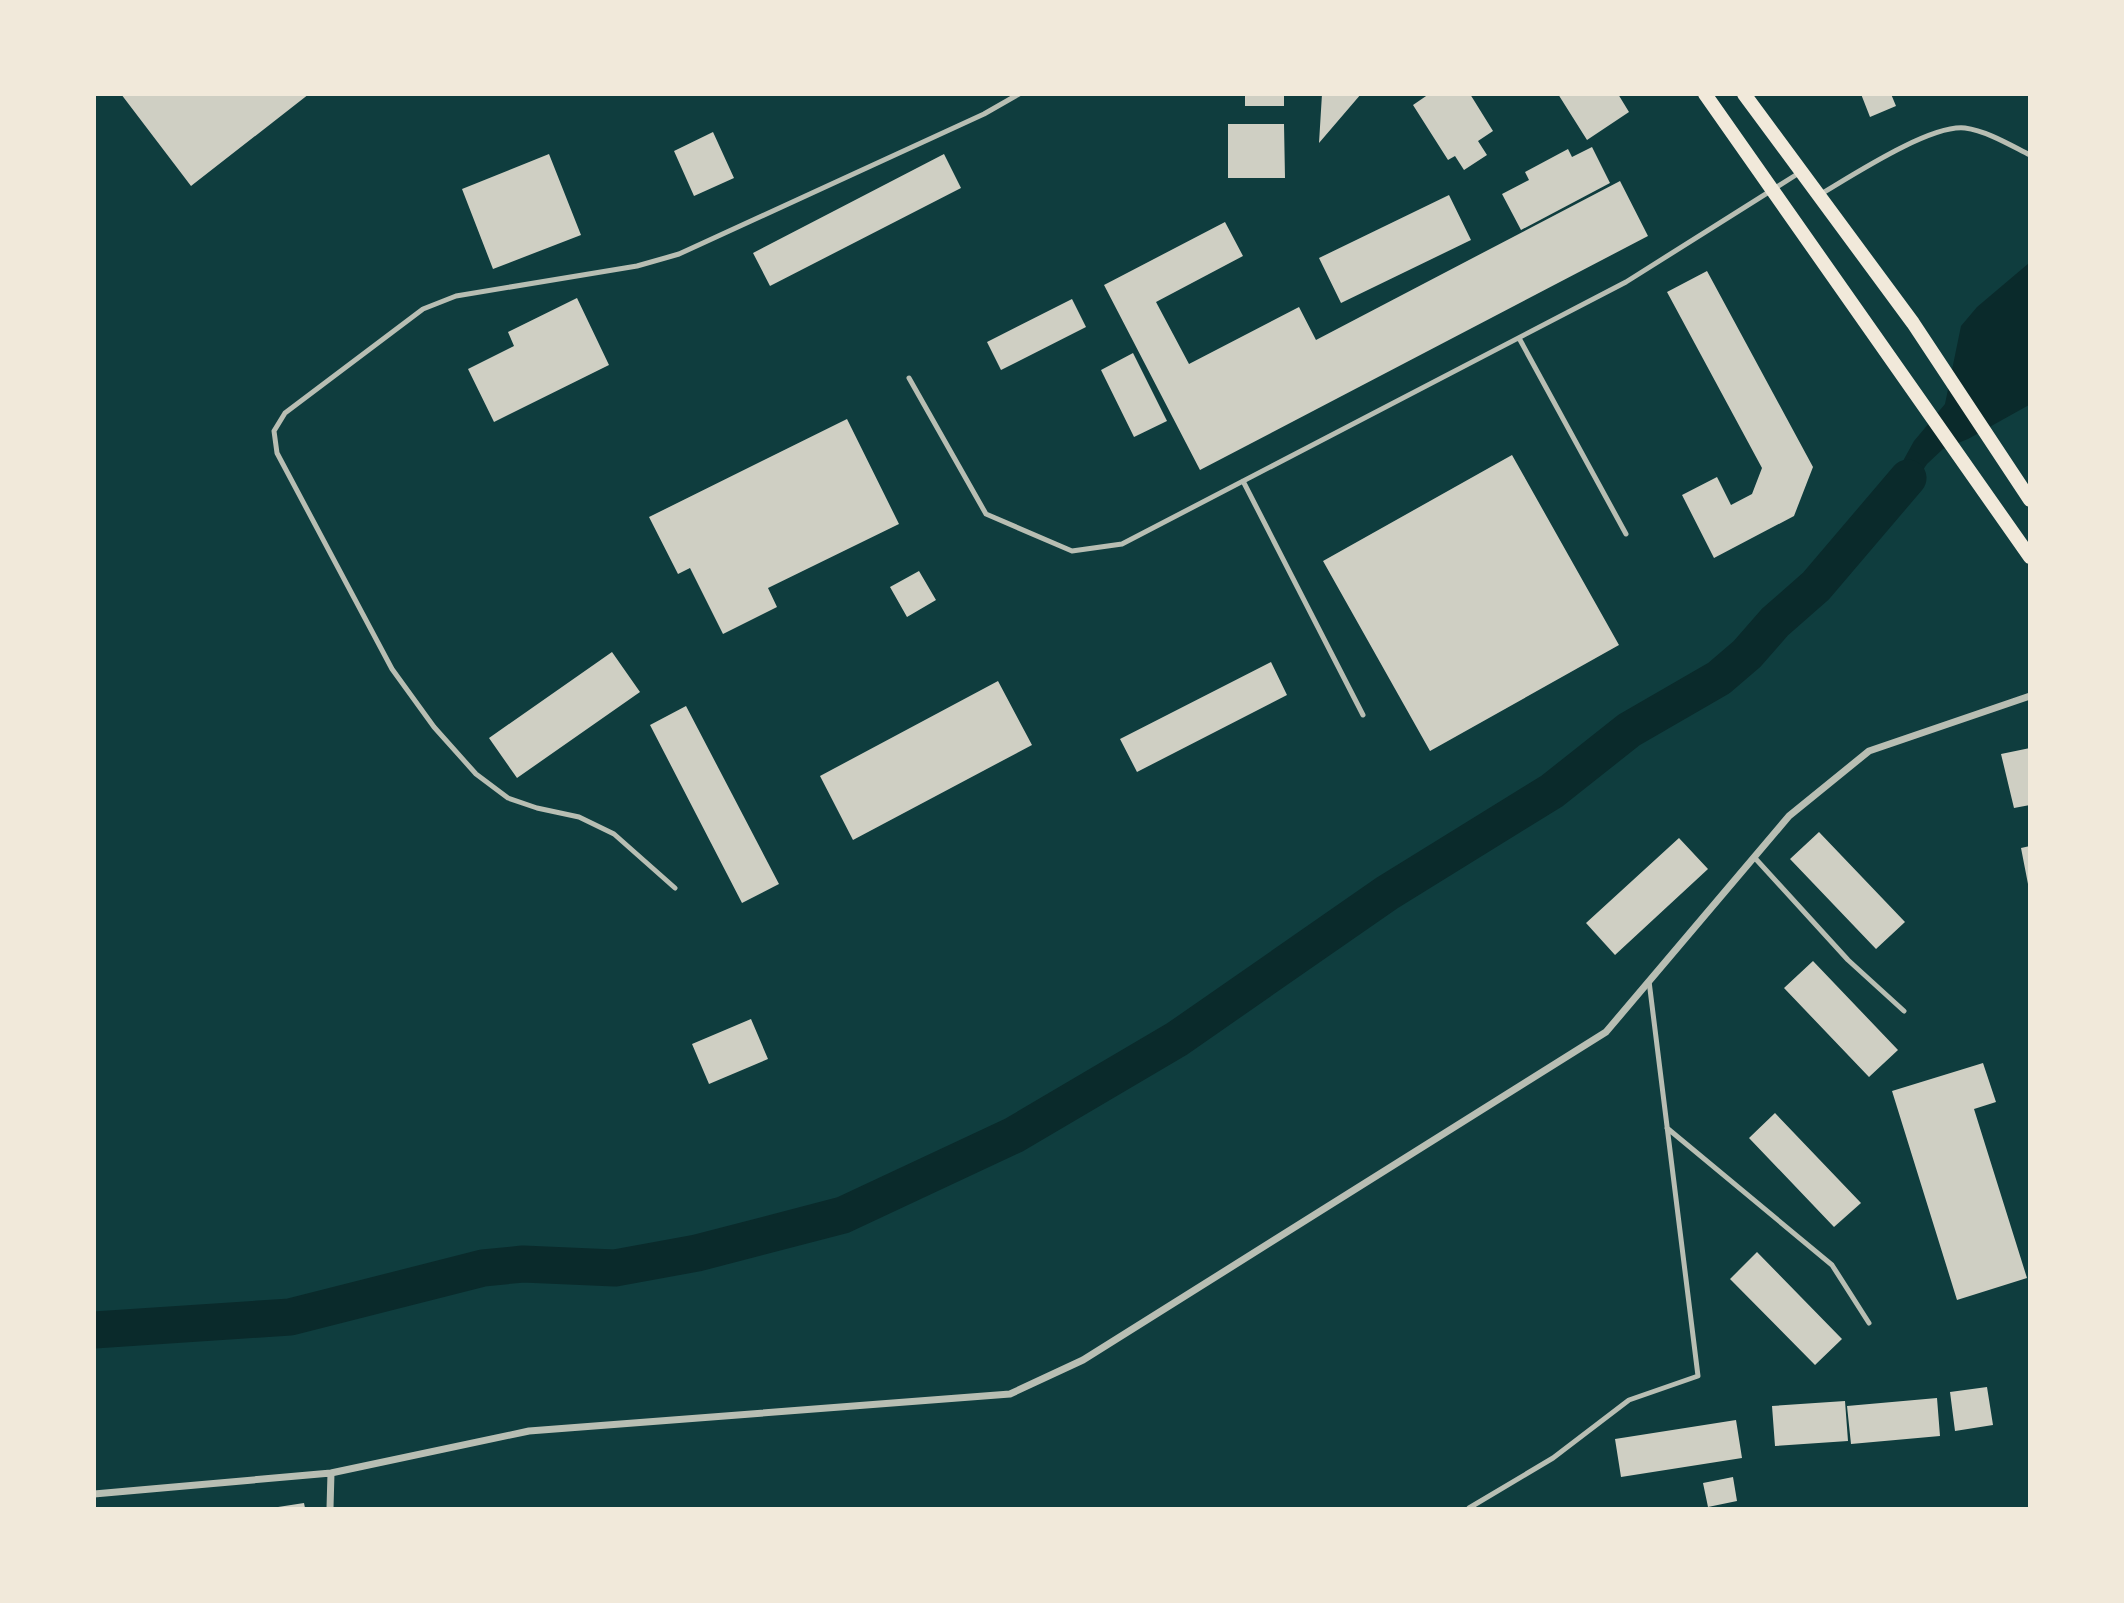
<svg xmlns="http://www.w3.org/2000/svg" width="2124" height="1603" font-family="'Source Serif 4',serif">
<rect width="100%" height="100%" fill="#0f3d3e"/>
<!-- water -->
<path fill="#0a2a2b" d="M2029,263V405L1968,439L1943,449L1927,464L1886,525L1870,506L1893,479L1914,441L1945,404L1961,326L1977,307Z"/>
<g fill="none" stroke-linecap="round" stroke-linejoin="round">
<!-- river -->
<path stroke="#0a2a2b" stroke-width="37" d="M94,1330L290,1317L483,1268L523,1264L615,1268L697,1253L843,1215L1014,1135L1177,1039L1387,893L1552,791L1629,730L1719,678L1747,654L1775,622L1816,586L1908,478"/>
</g>
<!-- building -->
<path fill="#cfcfc3" d="M121,94H309L191,186Z
M1245,94H1284V106H1245Z
M1322,94H1361L1319,143Z
M1429,94H1470L1493,131L1478,141L1487,155L1464,170L1455,156L1448,160L1413,105Z
M1558,94H1618L1629,112L1587,140Z
M1861,94H1891L1896,106L1870,117Z
M1228,124H1284L1285,178H1228Z
M713,132L734,178L694,196L674,151Z
M1592,147L1610,183L1521,230L1502,194L1529,180L1525,172L1568,149L1572,157Z
M549,154L581,235L493,269L462,189Z
M944,154L961,188L770,286L753,253Z
M1620,181L1648,236L1200,470L1104,285L1225,222L1243,256L1156,302L1189,364L1299,307L1316,340Z
M1449,195L1471,240L1341,303L1319,258Z
M1707,271L1813,467L1794,516L1714,558L1682,495L1717,477L1731,505L1752,494L1762,468L1667,292Z
M577,298L609,365L494,422L468,369L514,346L508,332Z
M1072,299L1086,327L1001,370L987,342Z
M1133,353L1167,421L1134,437L1101,370Z
M847,419L899,524L768,588L777,607L723,634L690,568L678,574L649,517Z
M1512,455L1619,645L1430,751L1323,561Z
M919,571L936,600L907,617L890,587Z
M612,652L640,692L517,778L489,738Z
M1271,662L1287,695L1137,772L1120,739Z
M998,681L1032,745L853,840L820,776Z
M686,706L779,884L742,903L650,725Z
M2030,748V805L2014,808L2001,754Z
M1819,832L1905,922L1876,949L1790,859Z
M1679,838L1708,869L1615,955L1586,923Z
M2030,846V884H2028L2021,848Z
M1813,961L1898,1050L1869,1077L1784,988Z
M751,1019L768,1059L709,1084L692,1044Z
M1983,1063L1996,1102L1974,1109L2027,1278L1957,1300L1892,1091Z
M1775,1113L1861,1203L1834,1227L1749,1138Z
M1757,1252L1842,1339L1815,1365L1730,1279Z
M1987,1387L1993,1425L1955,1431L1950,1392Z
M1937,1398L1940,1436L1851,1444L1847,1406Z
M1845,1401L1848,1441L1775,1446L1772,1406Z
M1736,1420L1742,1458L1621,1477L1615,1439Z
M1733,1477L1737,1501L1708,1507L1703,1483Z
M304,1503L305,1508H278V1507Z"/>
<g fill="none" stroke-linecap="round" stroke-linejoin="round">
<!-- service -->
<path stroke="#b8beb3" stroke-width="5" d="M1819,195C1850,177 1930,124 1965,128C1987,131 2010,145 2030,155
M1519,338L1626,534
M909,378L986,514L1072,551L1122,544L1626,282L1799,173
M1243,481L1363,715
M1754,857L1848,960L1904,1011
M675,888L614,834L579,817L537,808L508,798L476,774L434,727L392,669L277,453L274,431L285,413L423,309L456,296L637,266L679,254L984,114L1019,94
M1667,1128L1832,1265L1869,1323
M1469,1508L1553,1458L1629,1400L1698,1376L1649,981"/>
<!-- minor -->
<path stroke="#b8beb3" stroke-width="7" d="M94,1494L331,1473L529,1431L1010,1394L1083,1360L1606,1032L1789,816L1869,751L2030,696
M330,1508L331,1473"/>
<!-- secondary -->
<path stroke="#f1e9da" stroke-width="14" d="M1705,94L2030,557
M1744,94L1913,323L2030,500"/>
</g>
<!-- border -->
<rect width="2124" height="1603" fill="none" stroke="#f1e9da" stroke-width="192"/>
</svg>
